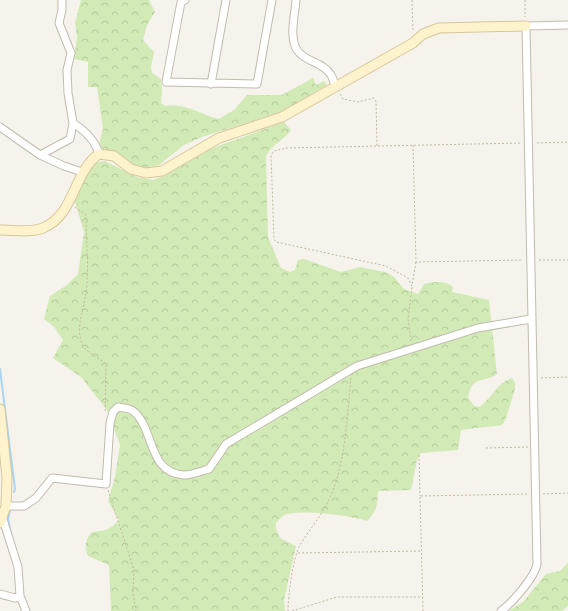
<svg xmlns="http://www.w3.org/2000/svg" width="568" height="611" font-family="'Nunito Sans',sans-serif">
<defs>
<pattern id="forest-crowns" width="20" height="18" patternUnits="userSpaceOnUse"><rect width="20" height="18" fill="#d2eab5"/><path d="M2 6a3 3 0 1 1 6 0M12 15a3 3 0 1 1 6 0" fill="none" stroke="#b6ca9c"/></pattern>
</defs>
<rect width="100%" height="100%" fill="#f6f3ec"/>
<!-- forest -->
<path fill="url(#forest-crowns)" d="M81,0H149L155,12L147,25L143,40L154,52L151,67L152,73L161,79L162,89L161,103L165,106C183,102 202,115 219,119L234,110L247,95H282L313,78L316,85L324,81L327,85L286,110L202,137L184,145L159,165L143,168L134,167L113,152L103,149L99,144L103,129L97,87H88V62L74,59L77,37L75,23Z
M284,122L291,130C283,141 272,144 266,156L268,237L281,268L290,272L295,270L298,260L304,259L341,272L360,267L385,272L394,277L404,289L418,294L424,284C433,282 445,280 453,287L452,292L489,300L497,374C483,384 473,374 468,397L474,406L479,407C491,399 498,382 512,378L515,383V389L505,421L502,425L461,430L458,450L421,453L417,460L411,490L378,491C377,505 378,510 367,521C353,516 295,508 283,516C280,518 278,521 276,523V529L280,538L296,546L284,600L285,611H111L109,565L88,556C84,547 85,539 92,532C104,531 110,530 119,520L108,501L115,477L120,445L107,410L81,377L53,358L63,340L54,327L44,319L50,296L67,285L78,274L84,232L75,202L87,171L95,163L105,161L137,177L153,180L164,176L210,149Z
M568,563V606L562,611H509L523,602L546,574L560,571Z"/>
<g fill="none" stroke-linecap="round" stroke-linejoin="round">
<!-- stream -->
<path stroke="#a9d4f2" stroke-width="2" d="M0,369L15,489L14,492
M10,510L8,519L11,534"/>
<!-- street casing -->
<g stroke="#c2bbae" stroke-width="9">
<path id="street" d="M62,0V10L59,23L71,53L67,70L68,93L73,123
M185,0L181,2L166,82L257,84L272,0
M296,0C295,14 290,33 295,46C301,62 323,61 331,75C333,78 334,83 335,86
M211,84L226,0
M0,127L40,155L70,139L73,123C84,130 95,140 99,154
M40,155L64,166L82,172
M6,506H24L36,498L52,478L106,484L110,423L113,412L118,407C123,408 130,408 133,411C155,428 147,473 184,475C192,475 201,471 209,469L226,444L357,366L478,328L531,319
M2,516L18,567L20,596L26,611
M0,594L15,598L20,596
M501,611C512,603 535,577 537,564L526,26L568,25"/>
</g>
<!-- secondary casing -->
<g stroke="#d6c79b" stroke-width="11">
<path id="secondary" d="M0,230C13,230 31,233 43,228C75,215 73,172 99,154L114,156L131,169L146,173L162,171L219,138L282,117L413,43L423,34L439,28L526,26
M0,409L7,477L6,506L0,523"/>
</g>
<!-- path -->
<path stroke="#c4b79f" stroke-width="1" stroke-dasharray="2 2" stroke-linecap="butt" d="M412,0L413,31
M525,0V17
M340,94L343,99L358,102L374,98L376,101L377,146
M537,143L568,142
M413,145L416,262L523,260
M75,207L86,215C86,242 90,272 85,299C82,313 75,333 84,347C88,353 100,359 106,364L105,411
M539,260H568
M416,262L412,286L408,278L386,266L276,242L274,239L271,155L274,151L287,148L521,143
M411,341L408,319L412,287
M541,378L568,377
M486,448L528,447
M419,455L420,496
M108,490L134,570L133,593L136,611
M543,494L568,493
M298,553L421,551
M288,611C288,597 293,557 300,545C311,527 324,513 332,493C346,457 347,416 351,378
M292,611L337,597H423
M423,611L420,496L527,494"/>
<!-- street -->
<use href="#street" stroke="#fff" stroke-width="7"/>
<!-- secondary -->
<use href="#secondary" stroke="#fff3cd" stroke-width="9"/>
</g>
</svg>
